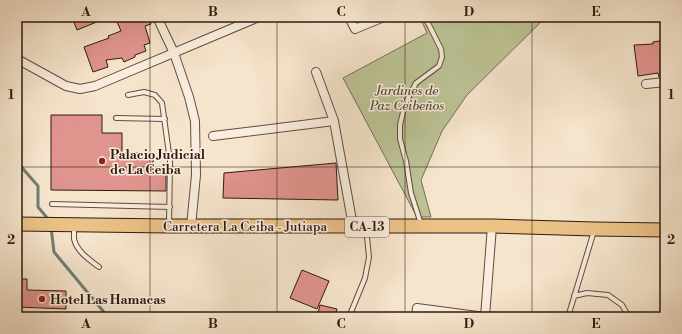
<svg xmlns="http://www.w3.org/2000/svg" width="682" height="334" font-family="'Libre Bodoni',serif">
<rect width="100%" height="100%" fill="#f6e5cd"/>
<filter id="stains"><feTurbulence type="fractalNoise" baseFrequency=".005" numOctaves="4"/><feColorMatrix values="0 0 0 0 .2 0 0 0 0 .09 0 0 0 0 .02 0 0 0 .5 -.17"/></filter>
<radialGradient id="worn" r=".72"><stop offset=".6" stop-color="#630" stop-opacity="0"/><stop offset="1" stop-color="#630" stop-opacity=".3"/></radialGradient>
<!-- green -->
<path fill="#bdc497" stroke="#766f54" d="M420,17H546L467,95L442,131L421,180L431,217H417L343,78L427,33Z"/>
<!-- water -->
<path fill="#9dbfb9" stroke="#717d76" d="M95,312L96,317H70L71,313Z"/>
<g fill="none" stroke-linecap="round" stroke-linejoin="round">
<!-- stream -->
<path stroke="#717d76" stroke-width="3" d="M17,162L38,186V207L49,220
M51,227L54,252L108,317"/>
</g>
<!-- building -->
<path fill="#e0948e" stroke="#2e1a12" d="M72,17H109L77,30Z
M115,17H149L151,24L145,26L150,43L144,45L146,51L135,55V57L124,62L122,58L106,60L108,67L93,72L84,47L109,38L108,36L121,31Z
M665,40V77H659L658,73L638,76L634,45L653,44V42Z
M51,115H102V133H122V153H153V170H166V191L51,190Z
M336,163L338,200L223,198L224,173Z
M302,270L329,281L317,309L290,298Z
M17,279H27V290L66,291V309L17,307Z
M320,305L337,309L335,317H317Z"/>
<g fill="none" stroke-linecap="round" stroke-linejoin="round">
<!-- service casing -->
<g stroke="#604d41" stroke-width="6">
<path id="service" d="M128,95L144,92L155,95L162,103L170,161L169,224
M116,118L165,119
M52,204L170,207
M421,224L411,193L406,161L400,139V125L405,104L416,83L439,66L442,57L441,49L425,17
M74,226C74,230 74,235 74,239C77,252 90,260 99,267
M574,296L587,293L608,295L622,305L629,317
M349,317L365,278L369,257L366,227
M568,317L594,231"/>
</g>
<!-- minor casing -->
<g stroke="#604d41" stroke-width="10">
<path id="minor" d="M157,17L174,53L189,97L195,121L196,175L191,226
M349,17L355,29L384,17
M17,59L66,86L80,89L95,86L259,17
M646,84L665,82
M334,121L353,226
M213,136L334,121L316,72
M416,317L417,308L485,317
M485,317L492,226"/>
</g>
<!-- primary casing -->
<g stroke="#2e1a12" stroke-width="15">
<path id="primary" d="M17,224L169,226H492L594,229L665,230"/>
</g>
<!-- service -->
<use href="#service" stroke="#f9eede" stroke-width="4"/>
<!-- minor -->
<use href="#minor" stroke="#f9eede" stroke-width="8"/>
<!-- primary -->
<use href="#primary" stroke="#ebc286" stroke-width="13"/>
</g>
<!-- grid -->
<path fill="none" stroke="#2e1a12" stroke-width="1" stroke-opacity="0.55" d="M150,17V317M277,17V317M405,17V317M532,17V317M17,167H665"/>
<!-- markers -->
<g fill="#8f2418" stroke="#f9eede" stroke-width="1.5">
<circle cx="102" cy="161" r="4"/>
<circle cx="42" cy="299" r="4"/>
</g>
<g text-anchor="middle" stroke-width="3" stroke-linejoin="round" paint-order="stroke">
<!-- shield labels -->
<rect fill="#f9eede" stroke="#6b5a4f" stroke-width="1" x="345" y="217" width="44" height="20" rx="3"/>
<g font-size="12" font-weight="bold" fill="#2e1a12">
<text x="367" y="231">CA-13</text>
</g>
<!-- park labels -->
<g font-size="13" font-style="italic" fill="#594d3a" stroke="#f9eede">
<text x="407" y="95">Jardines de<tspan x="407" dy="15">Paz Ceibeños</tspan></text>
</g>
<!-- poi labels -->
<g font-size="13" font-weight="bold" fill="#2e1a12" stroke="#f9eede" text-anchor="start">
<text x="110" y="159">Palacio Judicial<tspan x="110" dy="15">de La Ceiba</tspan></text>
<text x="50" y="304">Hotel Las Hamacas</text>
</g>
<!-- street labels -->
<g font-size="13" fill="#2e1a12" stroke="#f9eede">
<text x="245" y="231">Carretera La Ceiba - Jutiapa</text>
</g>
</g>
<!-- margin -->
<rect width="682" height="334" fill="none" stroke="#f6e5cd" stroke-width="44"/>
<rect x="22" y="22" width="638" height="290" fill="none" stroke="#2e1a12" stroke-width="1.5"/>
<g font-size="13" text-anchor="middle" font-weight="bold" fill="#2e1a12">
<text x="86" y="16">A</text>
<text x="213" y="16">B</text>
<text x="341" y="16">C</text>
<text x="469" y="16">D</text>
<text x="596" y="16">E</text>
<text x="11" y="99">1</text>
<text x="671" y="99">1</text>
<text x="11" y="244">2</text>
<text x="671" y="244">2</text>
<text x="86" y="328">A</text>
<text x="213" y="328">B</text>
<text x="341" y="328">C</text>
<text x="469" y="328">D</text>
<text x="596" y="328">E</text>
</g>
<rect width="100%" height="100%" filter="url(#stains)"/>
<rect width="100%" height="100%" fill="url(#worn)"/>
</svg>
